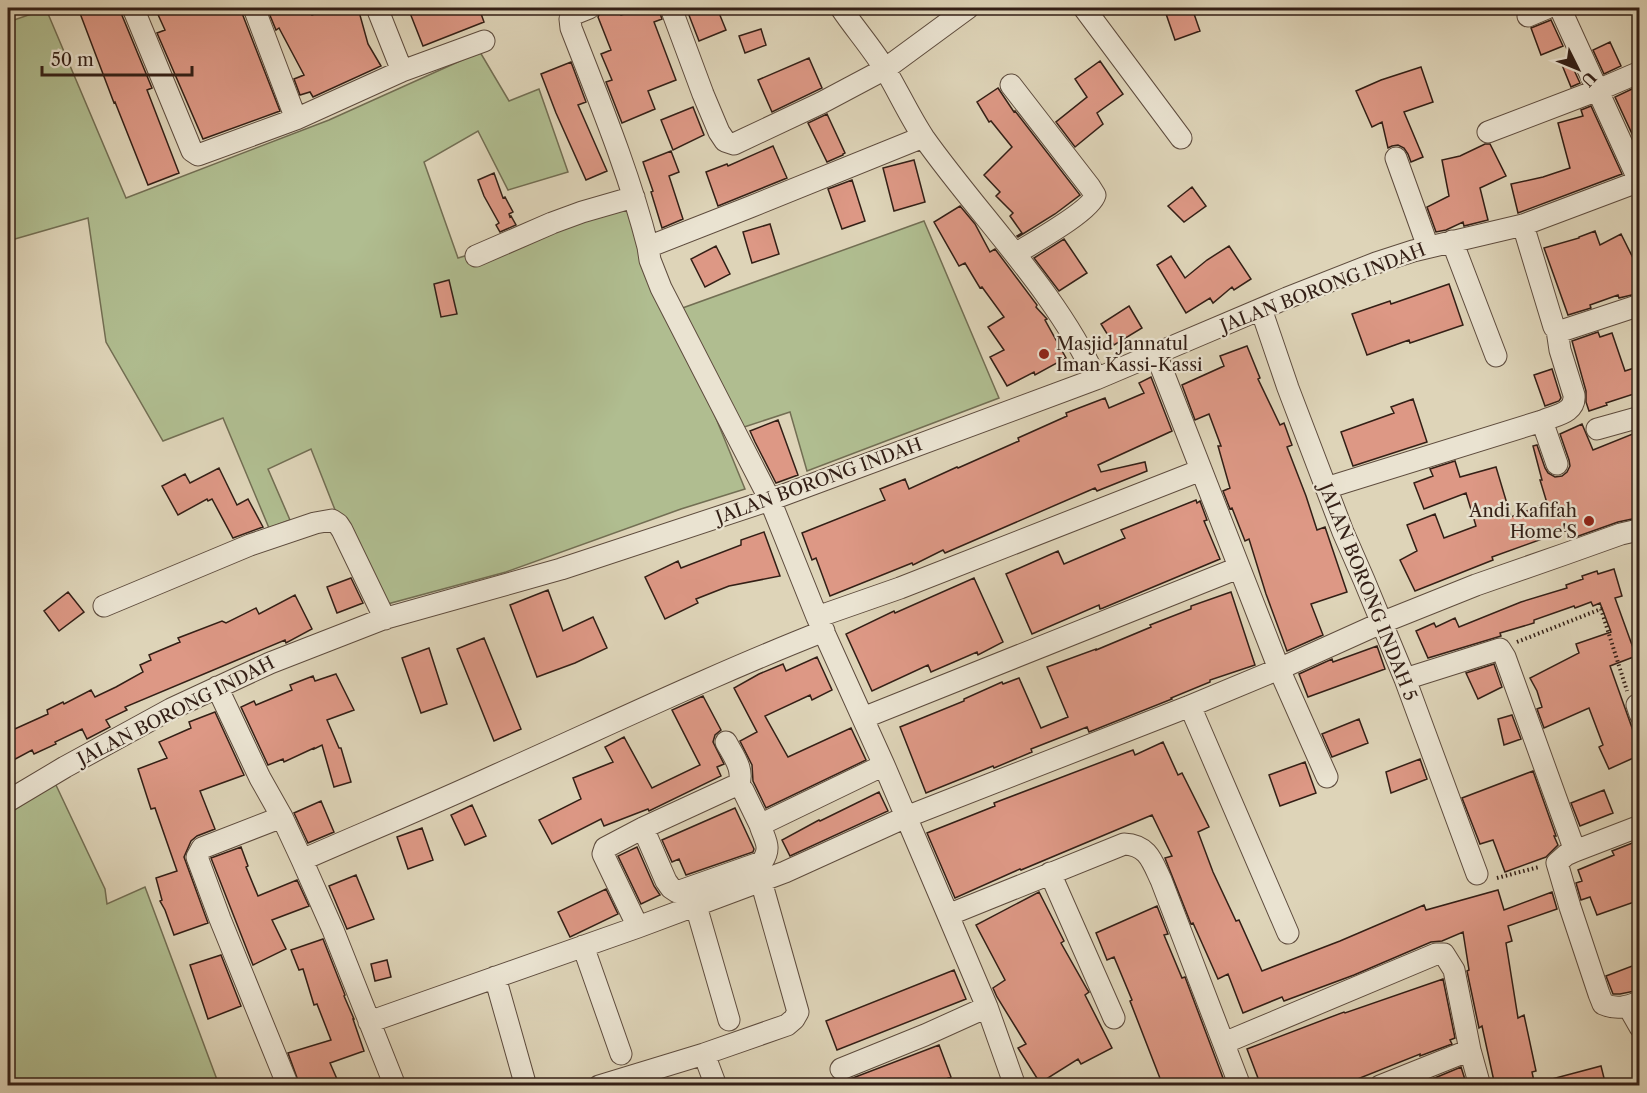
<svg xmlns="http://www.w3.org/2000/svg" width="1647" height="1093" font-family="'Libre Caslon Text',serif">
<rect width="100%" height="100%" fill="#ded4b8"/>
<filter id="stains"><feTurbulence type="fractalNoise" baseFrequency=".00333" numOctaves="4"/><feColorMatrix values="0 0 0 0 .2 0 0 0 0 .09 0 0 0 0 .02 0 0 0 .5 -.17"/></filter>
<radialGradient id="worn" r=".72"><stop offset=".6" stop-color="#630" stop-opacity="0"/><stop offset="1" stop-color="#630" stop-opacity=".3"/></radialGradient>
<!-- green -->
<path fill="#b0bd90" stroke="#726e53" stroke-width="1.5" d="M46,9L126,198L329,120L480,52L509,101L539,89L568,172L508,190L478,131L424,162L458,258L626,207L706,394L745,489L681,509L506,572L380,606L339,520L311,449L268,469L290,520L269,528L223,418L163,441L106,342L88,218L8,241V22Z
M924,221L999,398L807,471L790,412L735,430L677,310Z
M55,783L105,889L107,904L145,887L219,1085L8,1086V814Z"/>
<!-- building -->
<path fill="#dd9885" stroke="#331f16" stroke-width="1.5" d="M78,8H120L121,13L152,88L147,90L179,173L148,185L115,102L114,103Z
M155,8H240L280,111L203,139L157,33L165,30Z
M286,8H309L312,15L329,8H358L368,44L381,66L313,97L310,92L300,95L294,79L304,75L279,28L276,30L269,13Z
M423,8H479L484,22L423,46L410,13Z
M616,8H618L621,15L642,8H658L662,19L654,22L676,80L648,91L655,109L622,123L606,82L612,80L601,54L611,50L598,17L600,13Z
M684,8H717L726,30L699,41L687,10L686,11Z
M1164,8H1192L1200,31L1175,40Z
M1551,20L1563,46L1541,55L1531,28Z
M761,29L766,45L745,53L739,36Z
M1610,42L1621,66L1604,74L1593,50Z
M1568,57L1580,83L1571,87L1560,60Z
M809,58L822,88L772,112L758,80Z
M1100,61L1123,94L1097,113L1103,124L1075,147L1056,122L1087,97L1075,79Z
M571,62L586,102L578,105L607,171L586,180L556,113L541,74Z
M1421,67L1433,102L1404,112L1423,157L1411,162L1408,154L1404,148L1398,145L1392,146L1388,148L1382,122L1372,127L1356,91L1381,80Z
M998,88L1014,112L1015,111L1080,195L1055,214L1018,237L1017,236L1022,233L1010,216L1013,213L996,196L1000,192L984,175L1012,147L991,121L989,122L977,102Z
M1634,88L1640,98V151L1615,97Z
M1591,106L1622,174L1518,213L1511,184L1543,177L1570,168L1558,123L1583,116L1581,110Z
M693,107L704,135L673,150L661,120Z
M827,114L845,153L843,154V155L827,162L808,123Z
M1485,144H1490L1506,176L1480,188L1488,220L1464,226L1463,222L1446,230L1436,232L1427,207L1449,196L1442,160L1460,156Z
M773,146L787,178L718,206L706,172L727,164L728,166Z
M671,151L679,172L669,176L683,219L662,228L651,192L653,191L643,162Z
M914,160L925,202L894,211L883,168Z
M494,173L503,198L505,197L513,212L509,214L510,217L511,216L516,225L500,232L496,225L499,223L484,196L478,180Z
M852,180L865,221L842,229L828,189Z
M1192,187L1206,206L1184,222L1168,206Z
M960,206L975,224L990,252L995,249L1037,305L1036,307L1047,319L1045,320L1066,358L1035,375L1034,372L1007,386L990,357L1004,350L988,327L1004,317L982,287L980,288L965,263L959,266L934,222Z
M770,224L779,254L752,263L743,232Z
M1595,231L1600,245L1621,234L1640,272V293L1619,298L1618,295L1590,305L1591,308L1568,315L1544,248L1579,238V237Z
M1064,239L1087,273L1059,291L1034,258Z
M716,246L730,274L705,287L691,259Z
M1229,246L1251,279L1234,290L1232,287L1213,303L1210,298L1186,313L1157,265L1171,256L1185,278L1207,260Z
M449,280L457,314L441,317L434,284Z
M1449,284L1463,325L1410,343L1409,340L1367,355L1352,314L1390,301L1391,304Z
M1129,306L1142,328L1114,345L1101,324Z
M1598,332L1600,337L1612,333L1625,371L1640,366V392L1606,403L1607,405L1589,411L1586,402V391L1572,341Z
M1247,346L1260,378L1258,379L1280,425L1284,423L1292,445L1287,447L1306,496L1317,530L1325,527L1347,592L1311,604L1323,635L1287,651L1266,594L1249,539L1245,541L1232,508L1230,509L1223,491L1230,488L1218,446H1221L1209,414L1195,420L1182,385L1224,366L1220,356Z
M1552,369L1561,398L1559,401L1545,406L1534,375Z
M1151,377L1172,431L1098,465L1101,472L1145,462L1147,471L1097,491L1095,488L945,553L943,550L913,565L912,563L830,596L816,558L812,560L802,533L885,500L880,489L905,479L909,489L957,467L958,468L1019,441L1018,438L1067,416L1066,413L1105,398L1109,408L1144,393L1139,383Z
M1413,399L1427,442L1353,466L1341,432L1394,413L1391,407Z
M778,420L798,475L776,483L755,442L750,431Z
M1582,424L1593,450L1640,431V519H1632L1618,522L1570,539L1567,530L1492,557L1493,560L1415,591L1400,560L1417,551L1407,525L1435,514L1444,538L1476,526L1466,493L1424,509L1414,483L1433,476L1430,469L1455,461L1460,477L1496,467L1511,517L1547,503L1540,480H1542L1533,446L1537,445L1545,468L1548,473L1555,477L1562,476L1567,472L1570,466L1569,460L1560,434Z
M219,468L237,505L248,499L263,527L233,538L212,499L208,501L207,499L178,515L162,486L185,474L190,483Z
M1196,500L1197,503L1200,501L1207,520L1204,521L1220,559L1103,608L1100,609L1099,605L1032,634L1006,574L1058,551L1064,564L1125,538L1121,530Z
M764,532L780,576L729,586L696,599L698,603L665,619L645,577L678,561L681,568L741,545V540Z
M1614,569L1622,596L1615,598L1636,656L1610,666L1636,739L1634,740L1640,755L1609,769L1599,747L1603,745L1589,708L1544,728L1537,709L1542,707L1537,691L1530,678L1579,653L1576,644L1611,632L1600,603L1593,606L1591,602L1575,608L1574,606L1534,620V623L1500,633L1501,636L1428,658L1416,631L1434,623L1436,627L1455,618L1459,627L1521,602L1567,588L1566,585L1583,579L1582,576L1597,571L1598,574Z
M351,578L363,603L337,613L327,587Z
M974,578L1003,642L978,655L977,652L931,672L928,665L872,691L846,634L894,611L895,613Z
M548,590L563,631L593,617L607,648L575,663L537,677L510,605Z
M68,592L84,612L59,631L44,611Z
M1231,592L1255,665L1210,680V682L1171,698L1172,699L1089,732L1087,727L1031,749L1032,752L994,768L993,766L926,793L900,727L964,701V699L1002,682L1003,684L1019,678L1041,728L1068,717L1047,667L1096,649V650L1151,627L1150,625L1191,609V606Z
M295,595L312,629L286,643L285,640L125,707L127,710L106,720L110,727L87,739L82,729L55,742L56,744L34,754L32,750L8,763V732L48,714L47,710L63,702L64,704L91,690L95,697L116,687L143,672L140,665L151,660L149,655L180,642L178,638L222,621L226,623L256,608L259,614Z
M484,638L521,729L494,741L457,649Z
M1377,646L1385,669L1308,697L1299,674L1332,659L1333,662Z
M429,648L447,704L421,713L402,658Z
M817,657L832,690L812,700L810,695L765,716L788,757L851,728L866,760L766,808L753,781L752,765L740,741L757,732L734,688L759,674L783,664L786,671Z
M1494,664L1502,687L1478,699L1466,673Z
M336,674L354,710L327,720L339,748H341L351,782L334,787L322,745L314,749V748L284,762L283,759L268,765L241,707L254,701L256,705L292,690L290,685L313,676L315,681Z
M703,696L721,730L715,735L713,742L724,764L717,767L721,776L649,811L648,809L604,826L601,819L552,844L539,820L581,799L573,778L613,762L605,747L624,737L652,788L700,765L672,710Z
M215,712L244,775L200,791L215,829L197,836L191,841L184,857L208,923L174,935L165,910L160,901L162,900L156,878L177,871L155,808L151,809L138,769L167,758L159,742L191,728L189,722Z
M1512,715L1521,739L1504,745L1498,719Z
M1359,719L1368,743L1332,757L1322,734Z
M1163,742L1178,775L1182,773L1209,827L1198,832L1213,872L1236,921L1239,920L1262,971L1340,941L1424,905L1426,910L1498,890L1504,910L1552,892L1557,909L1508,926L1512,941L1506,943L1518,1018L1524,1015L1536,1071L1532,1072L1535,1086H1495L1482,1026L1479,1028L1467,971L1469,970L1463,932L1442,941L1431,942L1354,975L1284,1001L1282,997L1243,1013L1228,974L1218,979L1193,923L1191,924L1165,858L1172,856L1152,815L1021,870L1020,869L955,898L927,833L995,806L994,803L1133,750L1135,755Z
M1420,759L1427,779L1391,793L1386,772Z
M1305,762L1316,793L1280,806L1269,775Z
M1533,771L1556,836H1554L1558,845L1546,857L1505,872L1493,840L1480,844L1462,798Z
M1604,790L1613,813L1580,826L1571,803Z
M879,792L888,811L790,856L782,840L819,820L820,821Z
M321,801L334,832L308,843L294,813Z
M472,805L486,836L465,845L451,815Z
M735,808L754,849L753,852L686,875L679,859L672,862L662,840Z
M422,828L433,860L408,869L397,837Z
M1640,840V900L1597,915L1590,897L1581,900L1576,883L1582,881L1578,870L1614,855L1612,851Z
M241,847L248,866L246,867L258,896L297,880L309,906L272,920L286,949L253,965L211,858Z
M637,847L654,886L660,895L641,904L618,856Z
M356,875L374,919L347,929L329,886Z
M606,889L618,914L570,937L558,912Z
M1039,892L1064,941L1061,943L1087,989L1089,992L1085,995L1112,1048L1081,1064L1078,1059L1040,1083L1018,1048L1026,1044L997,997L993,988L1005,980L976,925Z
M1157,906L1168,934L1164,935L1182,978L1185,977L1226,1086H1163L1130,1001L1132,1000L1114,957L1107,960L1096,933Z
M323,939L345,995L344,996L354,1019H353L364,1051L330,1063L340,1086H300L288,1053L331,1040L317,1004L314,1005L303,969L299,970L291,950Z
M221,955L241,1006L208,1019L190,965Z
M387,960L391,977L375,981L371,964Z
M1640,963V990L1620,994H1613L1606,976Z
M954,970L966,999L837,1050L826,1021Z
M1443,979L1455,1038L1450,1040L1452,1044L1420,1056V1054L1340,1086H1261L1247,1049L1344,1012L1345,1013Z
M939,1045L951,1077L928,1086H837V1084Z
M1601,1066L1606,1086H1549L1548,1080Z
M1461,1067L1467,1086H1432L1430,1080Z"/>
<g fill="none" stroke-linecap="round" stroke-linejoin="round">
<!-- minor casing -->
<g stroke="#5e4c3e" stroke-width="23">
<path id="minor" d="M133,8L192,151L198,155L296,119L402,71L484,41
M254,8L296,119
M377,8L402,71
M589,8L574,14L570,19L571,28C599,100 629,172 648,247L750,207L923,137
M671,8L703,94L719,132L725,141L734,144L821,103L885,69L968,8
M841,8C855,29 873,49 886,71C899,93 910,117 924,138C980,217 1056,291 1096,379
M1084,8L1181,138
M1560,8L1639,181
M1528,16L1547,8
M1011,85L1090,187L1095,195C1091,211 1031,244 1015,254
M1488,132L1598,90L1640,72
M1396,158L1428,247
M1523,225L1554,327L1561,331L1640,305
M1452,241L1496,356
M648,247L650,260L661,288L770,500L817,617L884,765L948,915L1124,844C1148,845 1152,861 1161,880L1240,1086
M476,256L552,223L582,212L634,197
M1261,309L1288,388L1343,532L1364,580L1405,679L1477,874
M1156,354L1279,669L1327,777
M1542,421L1557,464
M1597,429L1640,417
M1326,488L1542,421C1556,415 1576,413 1574,395L1560,350L1557,330
M104,606L250,545L315,523L332,520L338,524L342,530L385,619
M817,617L900,588L1201,470
M1405,679L1500,649L1505,657L1575,851L1640,826
M217,687L260,778L282,817L302,860L333,930L395,1086
M1637,705L1640,714
M1190,706L1288,933
M863,718L1238,568
M726,742C734,757 745,770 738,787
M8,801L65,767L171,709L270,663L383,619L561,569L770,500L1096,379L1287,298L1376,263L1413,251L1523,225L1640,181
M282,817L202,848L197,857L220,919L288,1086
M643,828L666,881L671,888L677,892L762,862C772,847 765,841 760,825
M1575,851L1566,855L1557,863L1570,907L1599,994L1603,1004C1617,1010 1626,1007 1640,1002
M302,860C366,832 431,805 494,776C604,727 712,675 824,631
M1050,873L1114,1018
M696,906L729,1020
M948,915L987,1007L1015,1086
M638,927L603,854L605,848L643,828L732,787H738L743,790L760,825L884,765
M583,946L621,1054
M495,977L525,1083
M1628,1006L1640,1027
M369,1022L638,927L785,872L906,817L1190,706L1279,669L1381,623L1476,585L1565,554L1621,534L1634,531L1640,532
M1224,1043L1436,954H1444L1454,970L1470,1050L1480,1086
M841,1069L925,1035L987,1007
M599,1086L704,1054
M716,1086L704,1054L787,1025L794,1019L798,1012L761,881
M1380,1086L1470,1050"/>
</g>
<!-- path -->
<path stroke="#331f16" stroke-width="4" stroke-dasharray="1.5 3" stroke-linecap="butt" d="M1517,642L1601,609L1627,691
M1497,878L1539,867"/>
<!-- minor -->
<use href="#minor" stroke="#eae3d1" stroke-width="21"/>
</g>
<!-- markers -->
<g fill="#8f2418" stroke="#eae3d1" stroke-width="2">
<circle cx="1044" cy="354" r="6"/>
<circle cx="1589" cy="521" r="6"/>
</g>
<g text-anchor="middle" stroke-width="4.5" stroke-linejoin="round" paint-order="stroke">
<!-- street labels -->
<g font-size="18" fill="#331f16" stroke="#eae3d1">
<text transform="translate(1323 288) rotate(-21)" y="6">JALAN BORONG INDAH</text>
<text transform="translate(819 481) rotate(-20)" y="6">JALAN BORONG INDAH</text>
<text transform="translate(1368 592) rotate(68)" y="6">JALAN BORONG INDAH 5</text>
<text transform="translate(176 711) rotate(-27)" y="6">JALAN BORONG INDAH</text>
</g>
<!-- poi labels -->
<g font-size="18" fill="#331f16" stroke="#eae3d1" text-anchor="start">
<text x="1056" y="350">Masjid Jannatul<tspan x="1056" dy="21">Iman Kassi-Kassi</tspan></text>
<text x="1577" y="517" text-anchor="end">Andi Kafifah<tspan x="1577" dy="21">Home'S</tspan></text>
</g>
</g>
<!-- margin -->
<rect width="1647" height="1093" fill="none" stroke="#ded4b8" stroke-width="30"/>
<rect x="9" y="9" width="1629" height="1075" fill="none" stroke="#331f16" stroke-width="3"/>
<rect x="15" y="15" width="1617" height="1063" fill="none" stroke="#331f16" stroke-width="1.5"/>
<!-- north arrow -->
<g transform="translate(1578 69) rotate(133)" stroke="#eae3d1" stroke-width="4.5" paint-order="stroke">
<path d="M0-4.5L10 22L0 15L-10 22Z" fill="#331f16"/>
<text y="-9" font-size="16" font-weight="bold" text-anchor="middle" fill="#331f16">U</text>
</g>
<!-- scale -->
<path d="M42 66v9h150v-9" fill="none" stroke="#331f16" stroke-width="3"/>
<text x="51" y="66" font-size="18" fill="#331f16" stroke="#eae3d1" stroke-width="4.5" paint-order="stroke">50 m</text>
<rect width="100%" height="100%" filter="url(#stains)"/>
<rect width="100%" height="100%" fill="url(#worn)"/>
</svg>
